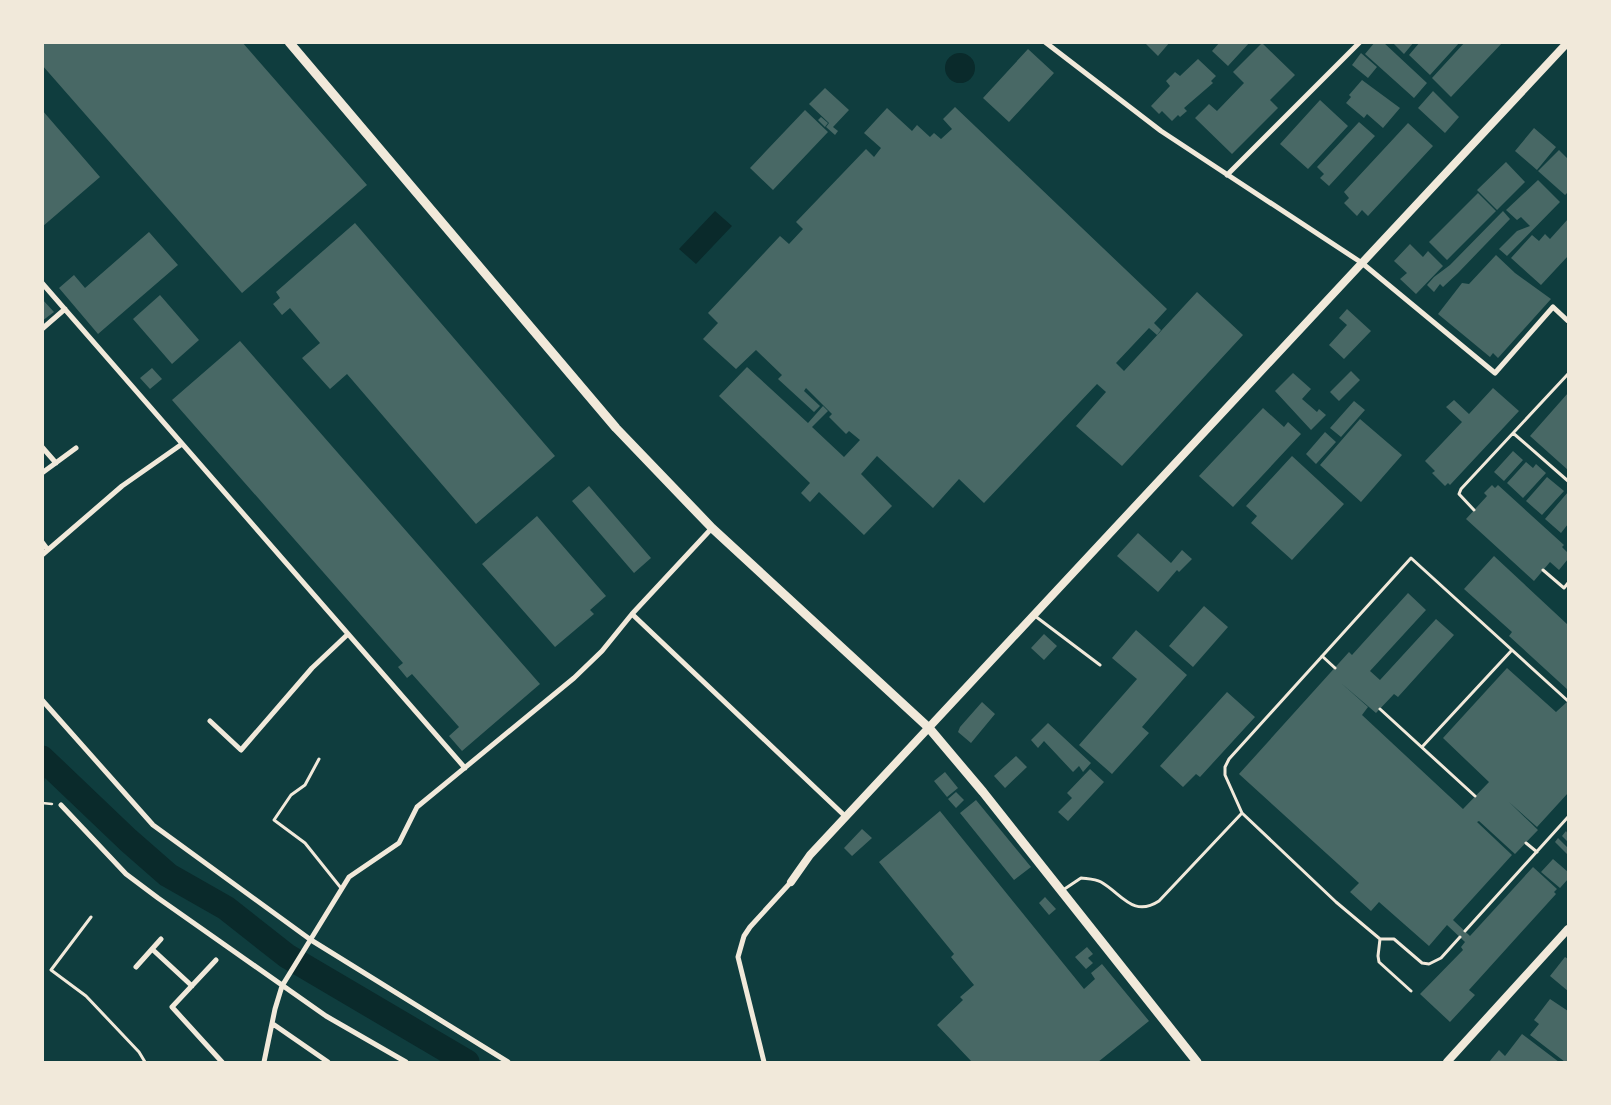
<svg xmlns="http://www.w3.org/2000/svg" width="1611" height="1105" font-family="Quicksand,sans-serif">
<rect width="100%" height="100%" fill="#0f3d3e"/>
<!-- water -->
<path fill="#0a2a2b" d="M945 68a15 15 0 1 1 30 0a15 15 0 1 1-30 0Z
M715,211L732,226L696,264L679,249Z"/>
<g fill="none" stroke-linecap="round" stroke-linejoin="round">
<!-- stream -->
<path stroke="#0a2a2b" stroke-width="4.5" d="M42,781L45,761"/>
<!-- river -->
<path stroke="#0a2a2b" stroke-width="25" d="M42,758L128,840L168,875L226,908L287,956L467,1062"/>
</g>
<!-- building -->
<path fill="#486865" d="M42,42H242L367,185L242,293L42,65Z
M1144,42H1170L1158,56Z
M1220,42H1250L1228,66L1212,51Z
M1375,42H1383L1427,83L1414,98L1365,54Z
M1392,42H1414L1404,54Z
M1420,42H1460L1430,75L1409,55Z
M1465,42H1503L1451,97L1432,78Z
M1262,43L1295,75L1270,100L1278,108L1232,154L1195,118L1209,104L1217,111L1244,83L1233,72Z
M1028,49L1054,73L1009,122L983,98Z
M1361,53L1377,67L1368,78L1352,65Z
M1198,59L1216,76L1211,81L1213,83L1184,108L1187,111L1180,117L1178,115L1172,121L1162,111L1159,114L1151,106L1170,86L1166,81L1175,72L1180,76Z
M1362,80L1400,108L1383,128L1367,114L1364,118L1346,103L1351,97L1349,95Z
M825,88L849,110L833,127L838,131L835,135L826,127L829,123L809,104Z
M1433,91L1459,117L1445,133L1418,108Z
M1320,100L1348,126L1308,169L1280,144Z
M955,107L1167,309L1154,323L1161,330L1157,335L1149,328L1116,363L1124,371L1197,292L1243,335L1122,466L1076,426L1106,392L1097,384L984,503L959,479L933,508L877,456L861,474L892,506L864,535L819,492L810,502L801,493L810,483L719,396L747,367L808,423L823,406L828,411L812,427L844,457L860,440L849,431L846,434L829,417L832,414L806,388L804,391L820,406L814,412L778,379L782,375L756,350L736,369L703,339L718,323L708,313L780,236L789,244L803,229L796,222L866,149L874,157L881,148L864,133L887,108L912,131L917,125L930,137L934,133L941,139L952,129L943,119Z
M42,110L100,177L42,227Z
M805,110L828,132L773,190L750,168Z
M821,117L828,123L825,127L818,120Z
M1359,122L1375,136L1329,186L1320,178L1324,174L1317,167Z
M1408,123L1433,146L1368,216L1362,210L1357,216L1344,203L1349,198L1344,192Z
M1534,128L1556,147L1537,170L1515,151Z
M1559,150L1568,159V192L1565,195L1538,171Z
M1506,162L1525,182L1497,210L1477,190Z
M1538,180L1560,202L1507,256L1499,249L1517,231L1530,226L1521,217L1517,220L1506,210Z
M1478,193L1496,211L1447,260L1429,242Z
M1503,211L1510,219L1458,273L1443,287L1440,284L1434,292L1427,285L1434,277L1450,265Z
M1568,219V256L1541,285L1511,258L1532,235L1539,241L1545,234L1550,239Z
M355,223L555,456L476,524L347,374L330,389L302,358L320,343L290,308L282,315L273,304L280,298L276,292Z
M149,232L178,265L98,334L59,288L74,275L85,288Z
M1410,244L1423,257L1428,251L1443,266L1416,294L1400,279L1407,273L1394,261Z
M1496,255L1515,273L1551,299L1498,358L1493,353L1490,357L1438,314L1462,283L1469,284Z
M160,295L199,340L172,364L133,319Z
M42,299L54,312L42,321Z
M1347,309L1371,331L1344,359L1329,345L1347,325L1339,318Z
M240,341L540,684L462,751L449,736L459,727L412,674L407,678L398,667L403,663L172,400Z
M152,368L162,379L150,389L140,378Z
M1351,371L1360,380L1339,401L1330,392Z
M1293,373L1311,389L1302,399L1317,412L1319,409L1326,415L1311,430L1275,391Z
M1493,388L1519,411L1450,485L1448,483L1445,486L1432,473L1435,471L1425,461L1462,422L1446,407L1454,400L1469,414Z
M1568,393V470L1530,436Z
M1354,401L1365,410L1341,437L1330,428Z
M1263,408L1284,427L1288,422L1301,434L1233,507L1199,476Z
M1360,419L1402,455L1361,502L1320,465Z
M1325,432L1336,442L1316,464L1306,454Z
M1513,451L1523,460L1504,481L1494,472Z
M1292,456L1344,504L1292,560L1251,523L1257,516L1246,506Z
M1526,462L1533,468L1536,464L1546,473L1523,498L1507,483Z
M1547,477L1564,491L1542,515L1526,501Z
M1492,485L1495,488L1498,485L1564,545L1562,547L1568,553V559L1559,570L1550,562L1534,581L1466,519L1487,496L1484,493Z
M589,486L651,558L634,573L572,501Z
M1568,492V524L1561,533L1545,519Z
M537,516L606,596L590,610L594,614L555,647L482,564Z
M1138,533L1171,563L1182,550L1192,559L1179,572L1177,570L1158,592L1117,556Z
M1494,556L1568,625V690L1509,636L1512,632L1464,589Z
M1408,593L1426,610L1370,671L1380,680L1436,619L1454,635L1398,697L1394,694L1376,713L1341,683L1368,707L1362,715L1463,809L1489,782L1443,738L1507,668L1556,712L1568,701V793L1537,827L1509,802L1538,830L1515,854L1479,821L1477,822L1512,855L1453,920L1470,936L1533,867L1557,889L1554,892L1556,894L1469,990L1475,995L1450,1022L1420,994L1463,950L1461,947L1465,942L1447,925L1429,946L1379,902L1371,911L1350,892L1359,883L1239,774L1349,652L1352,655Z
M1204,606L1228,627L1193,667L1169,646Z
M1136,630L1187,675L1142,727L1149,733L1112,774L1079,745L1137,679L1112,658Z
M1044,634L1057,646L1044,660L1031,648Z
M1227,692L1255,717L1200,777L1196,774L1183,787L1160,766Z
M982,702L995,714L971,743L958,732L960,727Z
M1048,723L1091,763L1083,772L1079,766L1073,772L1044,741L1038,748L1031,740Z
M1016,756L1027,767L1005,788L994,776Z
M1090,769L1104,782L1068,821L1058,812L1072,798L1067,793Z
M945,772L958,788L947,797L934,781Z
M956,792L964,800L956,808L948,799Z
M976,800L1031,867L1014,880L960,813Z
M940,811L1084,989L1095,979L1091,973L1102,964L1149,1021L1098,1062H972L937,1025L963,1000L960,997L974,985L951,957L954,954L879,862Z
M862,829L872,838L852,856L844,848Z
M1566,831L1568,834V842L1562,836Z
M1558,838L1568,848V855L1555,842Z
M1553,859L1568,872V879L1560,888L1541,872Z
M1045,897L1056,909L1049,915L1039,903Z
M1087,947L1093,954L1088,958L1093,963L1086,969L1075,957Z
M1565,957L1568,959V991L1550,976Z
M1550,999L1568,1011V1062H1565L1530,1035L1539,1024L1534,1020Z
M1522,1034L1559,1062H1489L1499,1050L1505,1056Z"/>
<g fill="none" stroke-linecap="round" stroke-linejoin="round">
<!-- path -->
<path stroke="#f1e9da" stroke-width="2.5" d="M42,803L52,804"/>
<!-- service -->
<path stroke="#f1e9da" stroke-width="3" d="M1513,433L1568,481
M1474,510L1459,494L1461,489L1568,374
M1543,570L1564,588L1568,583
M1035,616L1100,665
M1322,656L1335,668
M1380,709L1475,796
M1422,747L1512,650
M319,759L305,785L291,795L274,820L305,843L341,888
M1526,843L1537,852
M1063,890L1081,878C1088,879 1095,879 1101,882C1122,894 1133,918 1159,901L1242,813
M91,917L51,970L86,996L139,1052L145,1062
M1465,931L1568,817
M1460,937L1441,958L1429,964L1422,963L1394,939H1380L1336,902L1242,813L1225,775V767L1229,759L1411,558L1568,701
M1380,939L1378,956L1379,962L1411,991"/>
<!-- minor -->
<path stroke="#f1e9da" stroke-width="5" d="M1045,42L1161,131L1362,263L1495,373L1553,307L1568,321
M1227,175L1360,42
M42,283L465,768
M42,329L65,309
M42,447L56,463
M42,473L76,448
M42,542L48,550
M42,555L122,486L182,444
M632,614L846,817
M42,700L153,825L311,940L508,1062
M210,721L241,750L312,668L347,635
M61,805L126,874L158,898L326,1016L406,1062
M152,949L192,986
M216,960L172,1007L222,1062
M136,967L161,939
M273,1024L328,1062
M264,1062L275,1009L282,986L349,877L399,843L417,807L574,678L602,651L632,614L712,528
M764,1062L738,957L744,936L750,927L791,882"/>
<!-- tertiary -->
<path stroke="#f1e9da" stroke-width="8" d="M791,882L810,855L1568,42
M1447,1062L1568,929"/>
<!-- secondary -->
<path stroke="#f1e9da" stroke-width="9" d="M289,42L616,428L712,528L929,728L983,792L1197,1062"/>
</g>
<!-- border -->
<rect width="1611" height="1105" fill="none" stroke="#f1e9da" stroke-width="88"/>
</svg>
